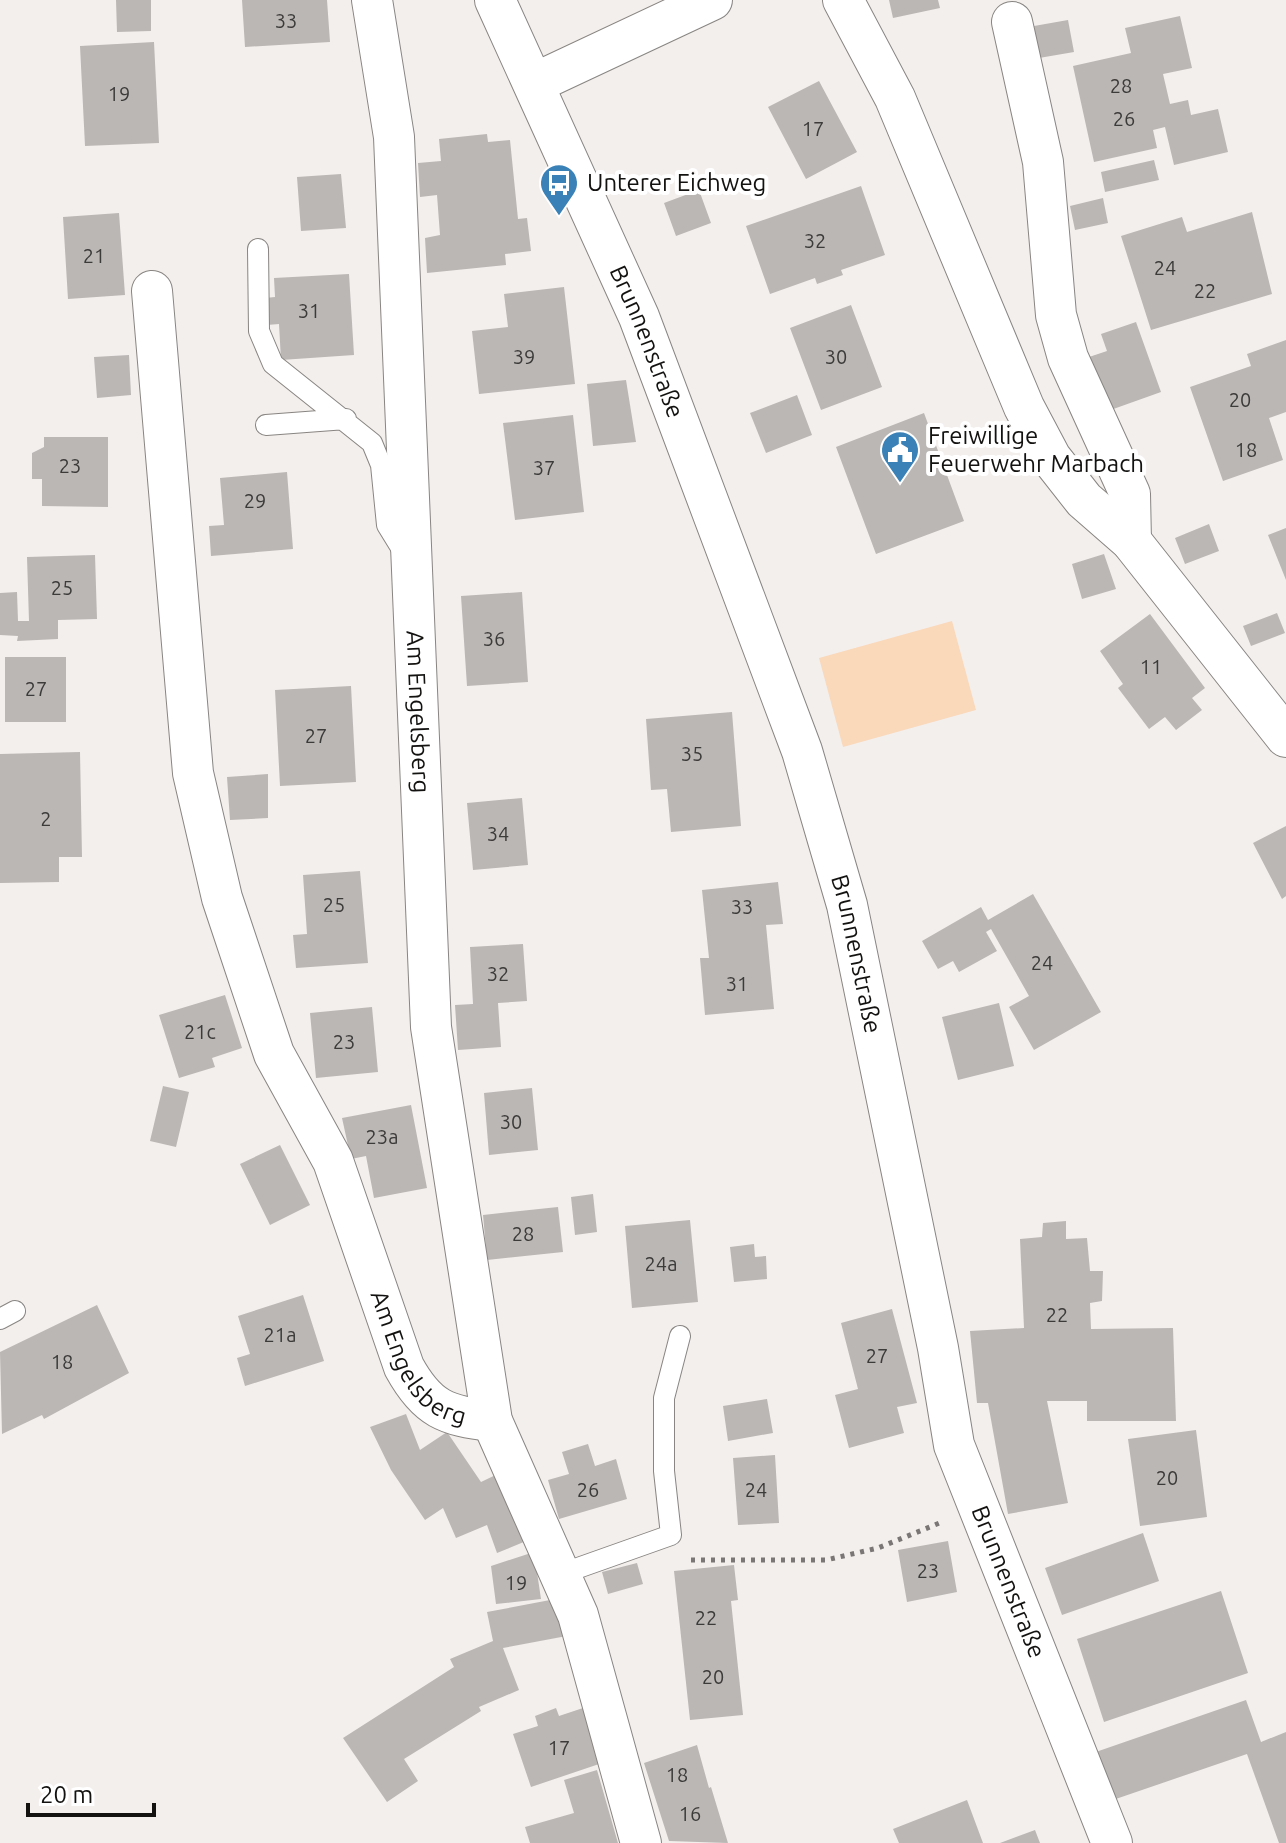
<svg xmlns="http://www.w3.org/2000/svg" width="1286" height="1843" font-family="Ubuntu,sans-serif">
<rect width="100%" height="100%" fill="#f3efed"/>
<!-- green -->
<path fill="#fad8ba" d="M952,621L976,710L843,747L819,658Z"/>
<!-- building -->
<path fill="#bab7b5" d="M116,0H151V31L117,32Z
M242,0H327L330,42L245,47Z
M889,0H938L940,8L893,18Z
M1180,16L1192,68L1163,74L1170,104L1188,100L1191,115L1218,109L1228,152L1174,165L1165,127L1153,130L1157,148L1094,162L1073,66L1131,53L1125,28Z
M1068,20L1074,52L1039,58L1034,26Z
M154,42L159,143L85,146L80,46Z
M819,81L857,152L806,179L768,107Z
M487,134L488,142L510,140L518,219L527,218L531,251L505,254L506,265L427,273L425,238L440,235L437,195L420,197L418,163L441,161L439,139Z
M1154,160L1159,180L1105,192L1101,172Z
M341,174L346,228L301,231L297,177Z
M861,186L885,255L841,270L843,275L817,284L815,278L770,294L746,226Z
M699,190L711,223L676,236L664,203Z
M1103,198L1108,223L1075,230L1070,206Z
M1252,212L1272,294L1151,330L1121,236L1182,217L1187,232Z
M119,213L125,295L68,299L63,217Z
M349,274L354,355L281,360L279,324L267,325L265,298L275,297L274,278Z
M564,287L575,384L479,394L472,331L508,327L504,294Z
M851,305L882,387L821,410L790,328Z
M1136,322L1161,392L1105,412L1086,358L1107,351L1101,334Z
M1286,340V412L1269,418L1283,460L1223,481L1190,387L1251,366L1247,354Z
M129,355L131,395L97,398L94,357Z
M626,380L636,442L593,446L587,384Z
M797,395L812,435L766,453L750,413Z
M924,413L964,521L876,554L836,447Z
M573,415L584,512L515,520L503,423Z
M44,437H108V507L42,506V479H32V453L44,447Z
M287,472L293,549L211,556L209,526L224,525L220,478Z
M1209,524L1219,551L1185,564L1175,538Z
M1286,528V580L1268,535Z
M1104,554L1116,589L1082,599L1072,564Z
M95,555L97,619L58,620V639L17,641L18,636L0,635V593L17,592L18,621H29L27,557Z
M522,592L528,682L467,686L461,596Z
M1277,613L1285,633L1251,646L1243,626Z
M1150,614L1205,688L1192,698L1202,710L1176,730L1165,717L1149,729L1118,688L1123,684L1100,651Z
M5,657H66V722H5Z
M351,686L356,782L280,786L275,690Z
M732,712L741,826L671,832L667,789L651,790L646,719Z
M80,752L82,857H59V882L0,883V754Z
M268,774V818L230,820L227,777Z
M522,798L528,865L473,870L467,803Z
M1286,826V896L1282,899L1253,843Z
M360,871L368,963L296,968L293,935L307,934L303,875Z
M778,882L783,924L766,925L774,1009L705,1015L700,958H709L702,890Z
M1033,894L1101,1012L1034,1050L1009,1007L1029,996L991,929L986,932L997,951L959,972L953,961L938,969L922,941L981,907L988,920Z
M523,944L527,1001L498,1003L501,1047L458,1050L455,1005L473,1004L470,947Z
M225,995L242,1048L212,1058L215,1067L179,1078L159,1015Z
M999,1003L1014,1066L958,1080L942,1017Z
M372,1007L378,1072L316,1078L310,1013Z
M163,1086L189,1092L176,1147L150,1141Z
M532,1088L538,1150L489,1155L484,1093Z
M411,1105L427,1188L374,1198L366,1156L351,1159L342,1118Z
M280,1145L310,1205L270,1225L240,1164Z
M593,1194L597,1232L575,1235L571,1197Z
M558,1207L563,1252L487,1260L483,1215Z
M690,1220L698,1302L632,1308L625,1226Z
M1066,1221V1239L1087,1238L1090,1271H1103L1102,1301L1090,1303L1091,1329L1173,1328L1176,1421H1087V1401H1047L1068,1503L1008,1514L988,1403H977L970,1331L1024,1328L1020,1239L1042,1237L1043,1223Z
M754,1244L755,1257L766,1256L767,1279L734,1282L730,1247Z
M303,1295L324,1361L245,1386L237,1358L250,1354L238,1316Z
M97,1305L129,1373L44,1419L42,1415L2,1434L0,1352Z
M892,1309L917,1403L897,1407L904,1433L849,1448L835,1395L858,1389L841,1323Z
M767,1399L773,1433L728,1441L723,1406Z
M406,1414L420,1450L447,1432L481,1482L504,1471L531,1539L497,1553L487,1525L456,1538L443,1508L425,1520L391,1470L370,1427Z
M1196,1430L1207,1517L1140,1526L1128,1439Z
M588,1444L595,1466L616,1459L627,1499L559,1519L548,1480L569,1474L562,1452Z
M775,1455L779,1523L738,1525L733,1458Z
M1143,1533L1159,1581L1062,1615L1045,1568Z
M948,1541L957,1592L907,1602L898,1550Z
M534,1552L541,1599L496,1604L491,1566Z
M637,1563L643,1584L608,1594L602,1572Z
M734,1565L738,1600L731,1601L743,1715L690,1720L674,1571Z
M1221,1591L1248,1673L1104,1722L1077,1639Z
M566,1597L572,1635L503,1648L519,1690L479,1707L481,1711L404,1759L418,1781L387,1802L343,1738L454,1667L450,1659L493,1641L487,1612Z
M1246,1700L1261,1742L1286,1732V1843H1279L1247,1754L1107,1802L1090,1754Z
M586,1707L605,1762L531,1787L513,1734L538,1726L535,1716L556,1708L559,1716Z
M697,1745L709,1788L711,1787L728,1843L669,1841L644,1763Z
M597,1770L618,1843H530L525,1827L574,1813L564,1780Z
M967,1800L983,1843H899L893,1829Z
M1035,1830L1040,1843H1000Z"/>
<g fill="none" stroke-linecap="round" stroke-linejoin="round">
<!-- service casing -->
<g stroke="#888582" stroke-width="22">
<path id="service" d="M258,249L259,331L273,364L372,443L381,465L387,525L403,551
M266,425L346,419
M0,1319L15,1311
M561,1574L671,1535L664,1471V1398L680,1336"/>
</g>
<!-- minor casing -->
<g stroke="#888582" stroke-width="42">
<g id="minor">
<path id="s1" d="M372,0L394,137L431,1027L492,1421L578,1615L641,1843"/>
<path id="s2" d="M495,0L639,317L802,751L847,905L938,1348L954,1445L1112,1843"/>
<path d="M843,0L895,98L1024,407L1051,458L1084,500L1131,541L1286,737"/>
<path d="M1012,22L1043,162L1056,315L1068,358L1130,494L1131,541"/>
<path d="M535,83L712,0"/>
<path id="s3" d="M152,291L193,773L222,898L274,1054L333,1161L404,1367C427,1409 446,1416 492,1421"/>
</g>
</g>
<!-- path -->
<path stroke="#797675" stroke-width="5" stroke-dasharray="4 6" stroke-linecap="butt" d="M691,1560H826L878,1548L942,1522"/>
<!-- service -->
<use href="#service" stroke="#fff" stroke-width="20"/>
<!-- minor -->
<use href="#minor" stroke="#fff" stroke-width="40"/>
</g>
<!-- icons -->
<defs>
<g id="bus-pin" transform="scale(2)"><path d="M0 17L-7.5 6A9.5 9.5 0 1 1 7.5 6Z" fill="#3981b6" stroke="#fff"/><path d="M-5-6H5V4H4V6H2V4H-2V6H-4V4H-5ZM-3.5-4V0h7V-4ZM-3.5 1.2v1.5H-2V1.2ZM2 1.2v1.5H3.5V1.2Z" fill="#fff"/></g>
<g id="civic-pin" transform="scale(2)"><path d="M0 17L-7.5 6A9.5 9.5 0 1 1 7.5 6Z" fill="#3981b6" stroke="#fff"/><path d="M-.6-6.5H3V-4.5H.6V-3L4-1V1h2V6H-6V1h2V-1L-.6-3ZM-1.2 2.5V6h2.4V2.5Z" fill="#fff"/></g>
</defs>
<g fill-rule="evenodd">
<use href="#bus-pin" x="559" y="183"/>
<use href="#civic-pin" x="900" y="450"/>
</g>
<g text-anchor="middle" stroke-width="8" stroke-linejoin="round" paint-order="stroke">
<!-- number labels -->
<g font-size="20" fill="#3d3b3a">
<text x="286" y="28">33</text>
<text x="1121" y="93">28</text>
<text x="119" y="101">19</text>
<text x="1124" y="126">26</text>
<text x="813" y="136">17</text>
<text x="815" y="248">32</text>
<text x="94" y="263">21</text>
<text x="1165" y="275">24</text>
<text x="1205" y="298">22</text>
<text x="309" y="318">31</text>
<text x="524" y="364">39</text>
<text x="836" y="364">30</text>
<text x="1240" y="407">20</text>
<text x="1246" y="457">18</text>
<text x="70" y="473">23</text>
<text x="544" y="475">37</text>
<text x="255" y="508">29</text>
<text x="62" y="595">25</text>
<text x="494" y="646">36</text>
<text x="1151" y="674">11</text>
<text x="36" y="696">27</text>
<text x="316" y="743">27</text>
<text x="692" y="761">35</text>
<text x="46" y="826">2</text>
<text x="498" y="841">34</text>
<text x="334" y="912">25</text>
<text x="742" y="914">33</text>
<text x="1042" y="970">24</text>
<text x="498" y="981">32</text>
<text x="737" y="991">31</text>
<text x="200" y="1039">21c</text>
<text x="344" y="1049">23</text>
<text x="511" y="1129">30</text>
<text x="382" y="1144">23a</text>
<text x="523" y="1241">28</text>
<text x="661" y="1271">24a</text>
<text x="1057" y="1322">22</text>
<text x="280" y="1342">21a</text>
<text x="877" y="1363">27</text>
<text x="62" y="1369">18</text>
<text x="1167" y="1485">20</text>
<text x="588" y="1497">26</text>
<text x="756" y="1497">24</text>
<text x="928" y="1578">23</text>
<text x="516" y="1590">19</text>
<text x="706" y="1625">22</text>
<text x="713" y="1684">20</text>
<text x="559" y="1755">17</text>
<text x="677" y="1782">18</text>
<text x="690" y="1821">16</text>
</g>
<!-- poi labels -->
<g font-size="24" fill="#131211" stroke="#fff" text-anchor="start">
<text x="587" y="191">Unterer Eichweg</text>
<text x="928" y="444">Freiwillige<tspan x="928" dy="28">Feuerwehr Marbach</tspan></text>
</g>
<!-- street labels -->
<g font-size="24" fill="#131211" stroke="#fff">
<text dy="8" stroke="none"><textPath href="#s2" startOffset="374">Brunnenstraße</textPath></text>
<text dy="8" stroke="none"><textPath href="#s1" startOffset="714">Am Engelsberg</textPath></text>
<text dy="8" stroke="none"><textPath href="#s2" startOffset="1022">Brunnenstraße</textPath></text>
<text dy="8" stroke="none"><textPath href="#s3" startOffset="1118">Am Engelsberg</textPath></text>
<text dy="8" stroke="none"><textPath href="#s2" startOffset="1670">Brunnenstraße</textPath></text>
</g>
</g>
<!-- scale -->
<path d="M28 1803v12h126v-12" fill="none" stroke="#131211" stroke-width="4"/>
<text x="40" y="1803" font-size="24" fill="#131211" stroke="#ffffff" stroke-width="6" paint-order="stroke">20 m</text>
</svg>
